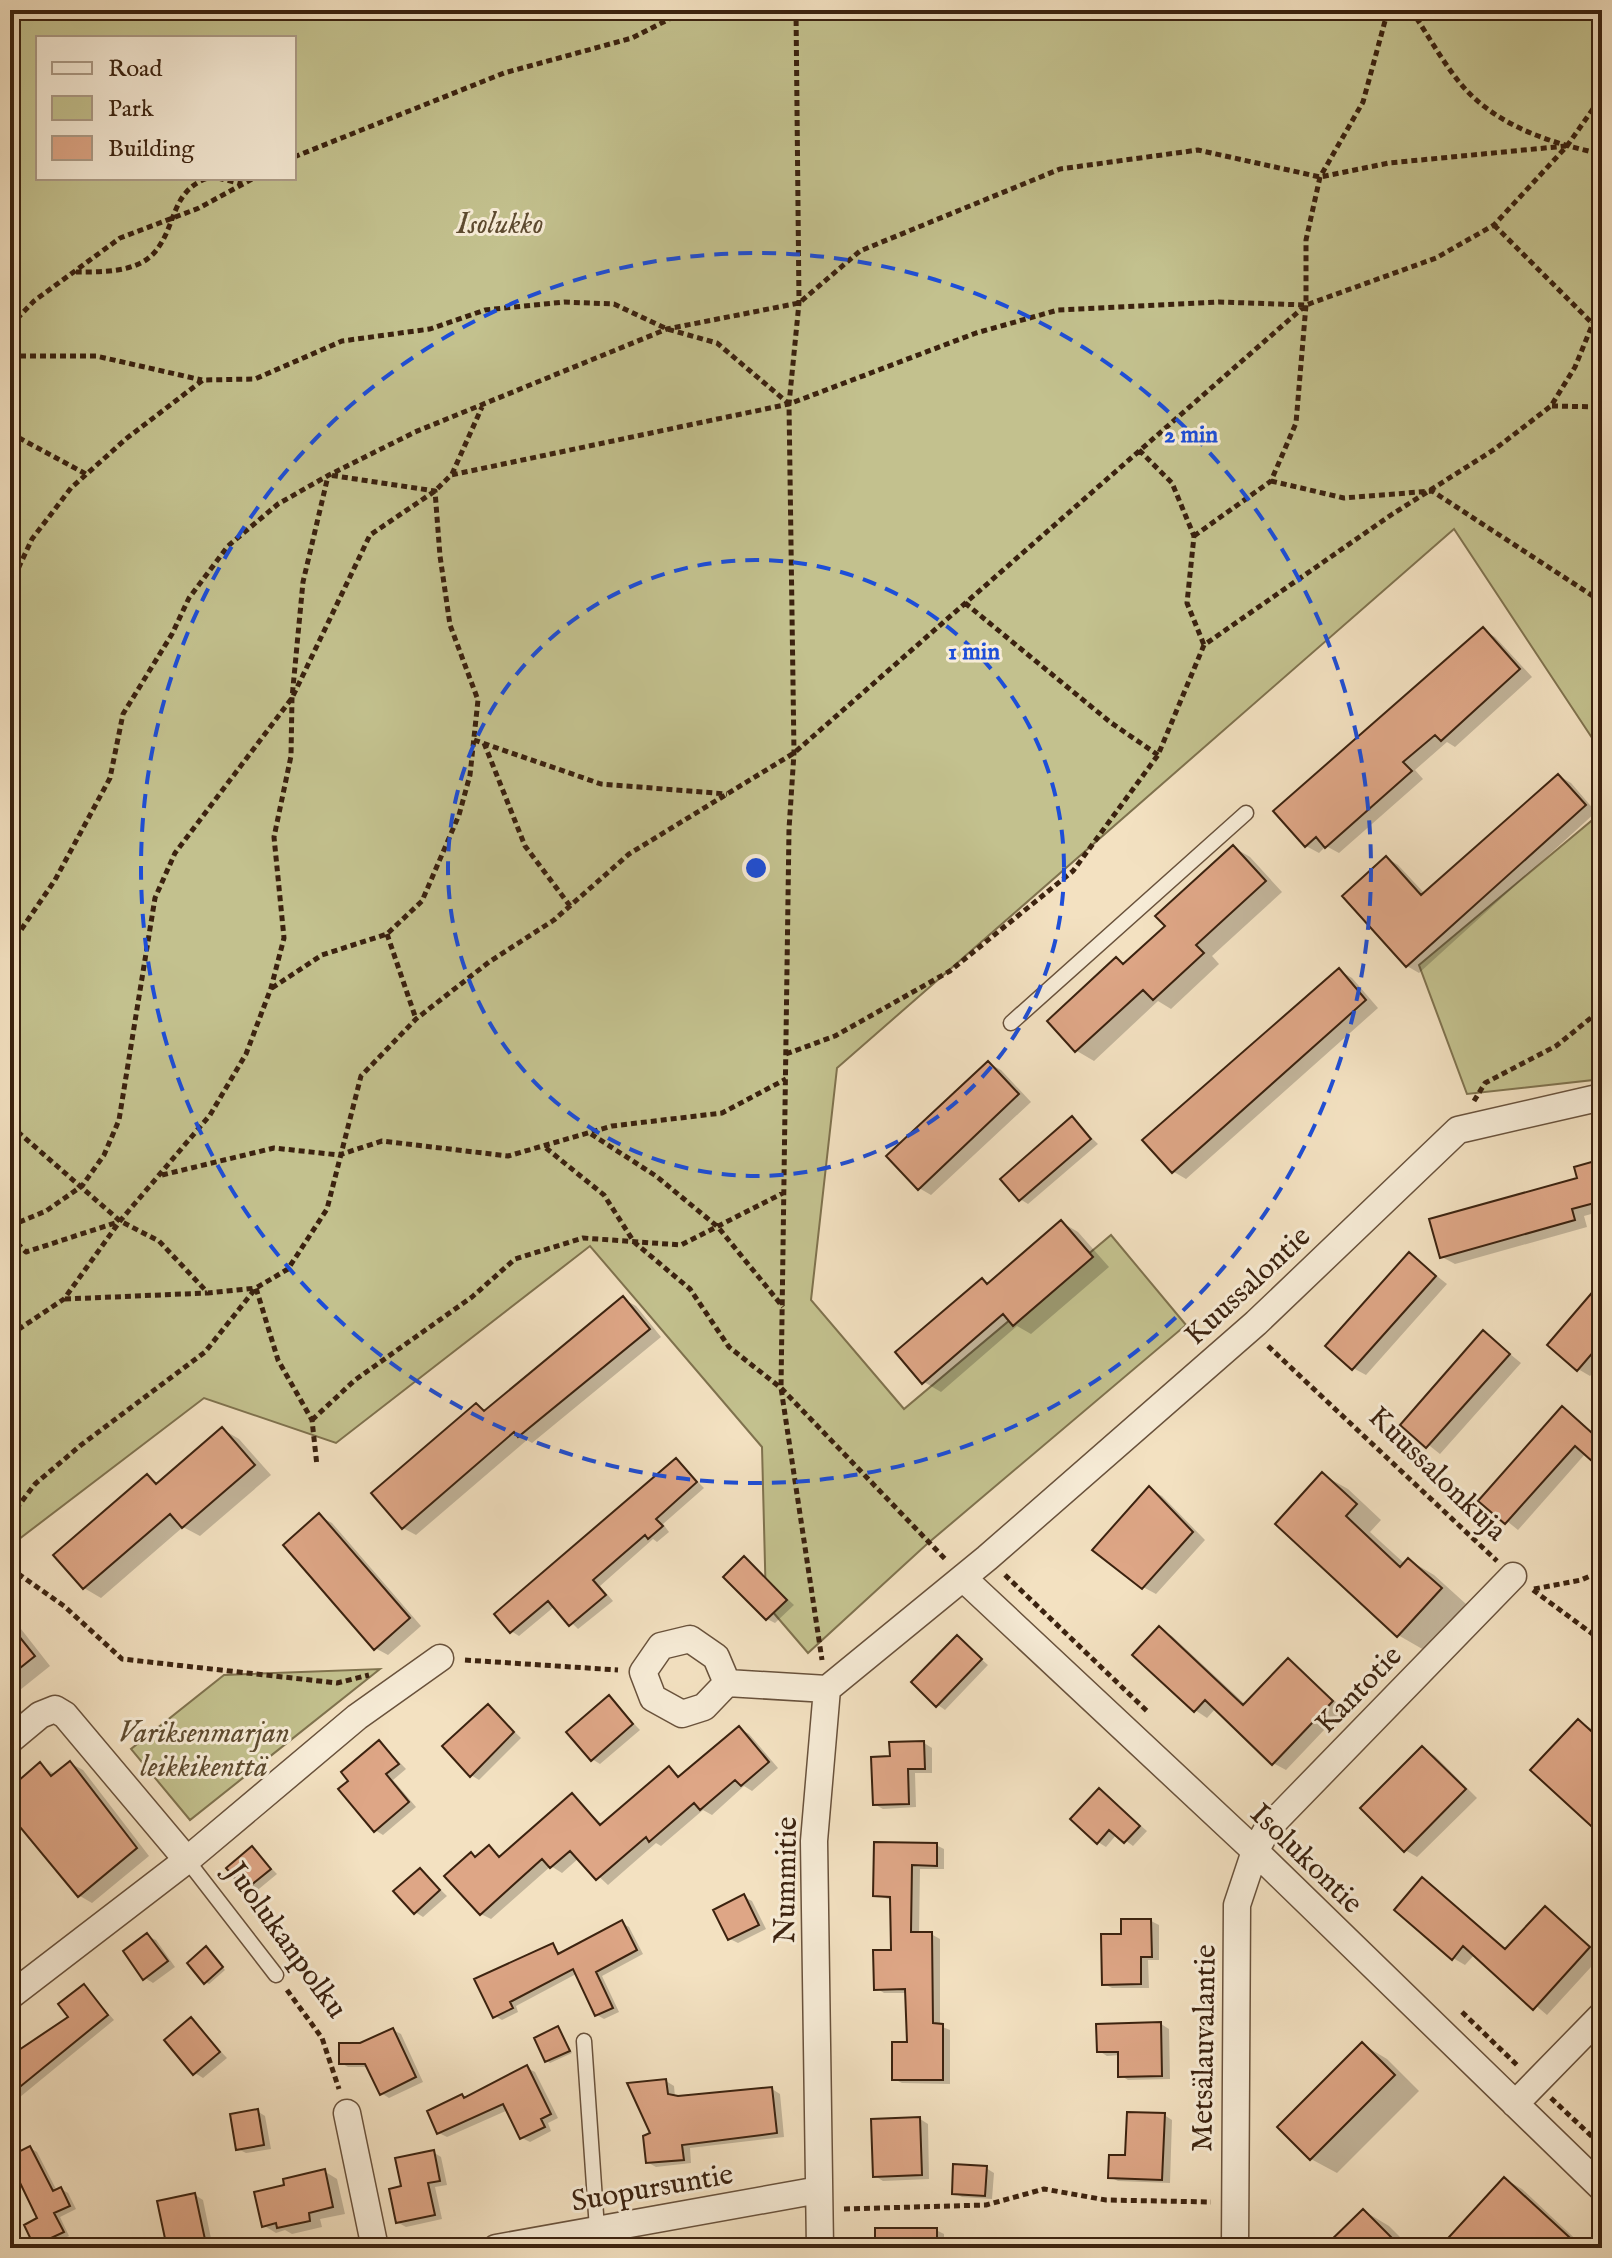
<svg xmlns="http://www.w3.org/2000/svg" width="1612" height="2258" font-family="'IM FELL English',serif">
<rect width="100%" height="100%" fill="#f3e1c1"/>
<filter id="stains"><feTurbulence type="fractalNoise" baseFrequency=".0025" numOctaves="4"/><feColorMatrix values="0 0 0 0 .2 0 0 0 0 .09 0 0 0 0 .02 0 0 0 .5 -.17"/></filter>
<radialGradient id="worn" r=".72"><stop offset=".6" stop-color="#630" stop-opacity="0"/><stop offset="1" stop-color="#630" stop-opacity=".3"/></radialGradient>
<!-- green -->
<path fill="#c3c18e" stroke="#7f724e" stroke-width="2" fill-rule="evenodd" d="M10,10H1602V753L1454,529L837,1068L811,1300L904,1409L1111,1235L1186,1325L927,1544L808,1653L766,1604L762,1447L590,1246L336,1443L204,1398L10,1546ZM38,38H294V178H38Z
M1602,812V1079L1467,1094L1419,965Z
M380,1669L190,1820L131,1749L224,1675Z"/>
<!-- shadow -->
<path fill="#0003" d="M1483,630L1495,637L1532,677L1455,747L1447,742L1415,770L1423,779L1339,853L1326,846L1319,853L1306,846Z
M1559,776L1571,783L1596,812L1419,973L1407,966L1387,858L1398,865L1425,894Z
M1233,847L1250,857L1282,892L1212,956L1219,964L1171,1009L1158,1001L1094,1061L1077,1051L1050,1021L1117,959L1126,965L1168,926Z
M1340,971L1352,978L1378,1008L1186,1179L1174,1172L1145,1140Z
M988,1063L1001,1070L1031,1102L931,1195L919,1188Z
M1072,1119L1098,1144L1028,1204L1020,1199Z
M1602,1161V1211L1584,1216L1587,1227L1455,1264L1442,1257L1580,1179Z
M1061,1222L1078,1232L1109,1267L1031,1334L1017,1326L941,1392L924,1382L982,1280L990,1284Z
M1409,1254L1447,1284L1366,1375L1353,1368Z
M1602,1284V1363L1590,1376L1578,1369Z
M623,1299L636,1306L661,1337L532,1443L527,1440L416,1535L403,1528L477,1405L487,1411Z
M1484,1333L1521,1363L1440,1454L1402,1424Z
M1562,1409L1602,1441V1467L1586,1453L1518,1530L1481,1500Z
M222,1429L239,1439L271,1475L200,1536L183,1527L101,1598L84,1588L147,1476L159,1484Z
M676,1460L704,1488L663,1524L669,1532L657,1542L653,1539L600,1586L613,1601L578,1629L555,1606L519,1636L511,1631Z
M1323,1475L1348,1489L1381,1520L1370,1532L1405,1564L1409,1560L1434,1575L1466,1604L1424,1650L1398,1635Z
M1149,1489L1162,1496L1205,1540L1156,1594L1143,1587Z
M319,1516L332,1523L421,1626L388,1655L375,1648Z
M744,1558L794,1605L775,1623L767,1619Z
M10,1623L21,1629L50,1666L10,1698Z
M1160,1629L1172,1636L1246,1705L1288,1660L1344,1709L1286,1770L1273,1763L1216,1708L1207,1718L1195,1710Z
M957,1638L988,1665L945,1710L938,1705Z
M609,1698L640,1730L600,1764L592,1759Z
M489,1707L521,1738L479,1780L471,1775Z
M1579,1721L1602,1735V1833Z
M739,1728L749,1734L778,1768L752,1791L744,1786L712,1815L703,1810L661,1846L656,1843L608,1885L579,1858L562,1873L551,1866L491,1919L481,1914L471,1854L477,1858L489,1847L502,1857L572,1796L603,1825L669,1768L681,1777Z
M380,1742L406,1769L393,1780L416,1807L383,1835L375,1830L351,1781Z
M924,1743L932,1748V1773H915L916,1807L883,1809L874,1804L892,1758Z
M1422,1748L1435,1756L1477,1798L1417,1857L1405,1850Z
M70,1763L83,1770L149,1856L92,1903L80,1896L10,1812V1790L40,1765L56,1775Z
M1099,1790L1147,1831L1133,1846L1117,1834L1106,1847L1098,1842Z
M936,1845L944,1849V1869H920L919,1934H931L940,1939V2026L950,2030V2084L902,2083L894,2079L909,2044L907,1993H884L876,1988L893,1952L892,1900L875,1895Z
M252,1849L277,1874L254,1893L246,1889Z
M420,1870L447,1896L423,1917L415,1912Z
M1422,1880L1507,1950L1545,1908L1602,1955L1547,2015L1475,1954L1465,1965L1453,1958Z
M744,1897L752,1901L766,1929L738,1943L730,1939Z
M10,1911L19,1921L10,1929Z
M1151,1921L1159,1925V1960H1148L1149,1988H1112L1104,1984L1123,1936Z
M622,1923L629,1927L643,1954L602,1976L619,2012L604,2019L597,2015L578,1973L516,2006L518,2012L502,2020L495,2016L552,1946L562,1955Z
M147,1936L156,1940L175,1967L153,1983L145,1978Z
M209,1951L225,1970L209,1984L205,1982Z
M84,1986L114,2020L20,2097L13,2092L10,2044L22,2050L71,2017Z
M191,2020L227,2058L203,2078L195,2073Z
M1161,2024L1169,2029L1170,2079L1128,2080L1120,2075V2055L1107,2056L1099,2051Z
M558,2029L572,2053L550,2063L547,2061Z
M393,2030L401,2034L423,2082L389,2098L381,2093L369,2067H348L341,2063L361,2045Z
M1362,2044L1387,2059L1419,2091L1337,2173L1311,2159L1279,2127Z
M527,2068L535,2072L558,2118L548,2123L551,2131L530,2142L522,2138L508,2110L447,2137L439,2133L462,2097L466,2099Z
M666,2081L674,2086L675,2097L772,2089L780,2094L784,2137L690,2148L691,2163L656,2167L647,2162Z
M257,2111L265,2116L271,2149L246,2153L238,2149Z
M1164,2115L1172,2120L1170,2183L1118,2181L1110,2177Z
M920,2119L928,2124L929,2179L883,2181L875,2176Z
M30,2148L37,2152L57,2191L61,2189L68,2193L76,2209L60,2217L69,2236L44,2248L36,2244L40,2219Z
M433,2152L441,2157L447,2185L435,2187L442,2219L406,2227L397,2222L403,2188Z
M986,2168L994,2173L992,2199L962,2197L954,2193Z
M324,2171L337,2179L345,2214L320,2219L322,2227L292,2234L285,2230L276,2233L263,2225L286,2187Z
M1505,2179L1522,2189L1585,2248H1448Z
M195,2195L203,2200L213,2248H169L159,2202Z
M1364,2211L1389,2226L1411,2248H1326Z
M936,2230L944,2234V2248H877Z"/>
<!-- building -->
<path fill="#dea686" stroke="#3b220f" stroke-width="2" d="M1483,627L1520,669L1441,741L1435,735L1403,762L1412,771L1325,848L1316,837L1305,847L1273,811Z
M1558,774L1586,805L1406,967L1342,896L1386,856L1421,895Z
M1233,845L1266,881L1196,945L1204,953L1153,1000L1143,990L1075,1052L1047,1021L1116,957L1123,964L1165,926L1155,916Z
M1339,968L1366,1000L1172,1173L1142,1140Z
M988,1061L1019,1094L918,1190L886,1156Z
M1072,1116L1091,1139L1019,1201L1000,1179Z
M1602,1159V1201L1572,1209L1575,1220L1440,1258L1429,1219L1577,1178L1574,1167Z
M1061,1220L1093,1257L1013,1326L1003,1314L922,1384L895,1352L982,1278L987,1284Z
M1409,1252L1436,1276L1352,1370L1325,1346Z
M1602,1281V1342L1577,1371L1547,1345Z
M623,1296L650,1329L518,1437L514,1432L402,1529L371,1493L476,1403L484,1411Z
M1483,1330L1510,1354L1426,1448L1400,1425Z
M1562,1406L1602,1442V1470L1575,1446L1505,1524L1478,1501Z
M222,1427L255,1465L182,1528L170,1514L83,1589L53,1555L147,1474L156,1484Z
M676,1458L697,1482L656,1519L663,1526L648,1539L645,1535L593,1580L606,1595L569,1626L548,1601L510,1633L494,1614Z
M1322,1472L1357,1504L1346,1516L1400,1567L1408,1558L1442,1588L1397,1637L1275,1524Z
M1149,1486L1193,1532L1142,1589L1092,1550Z
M319,1513L410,1618L374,1650L283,1545Z
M744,1556L787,1600L766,1620L723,1577Z
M10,1625L35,1656L10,1676Z
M1159,1626L1243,1705L1288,1658L1333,1701L1272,1765L1205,1700L1194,1712L1132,1655Z
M957,1635L982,1659L936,1707L911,1682Z
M609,1695L633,1724L591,1761L566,1732Z
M488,1704L514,1732L470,1777L442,1746Z
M1578,1719L1602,1741V1836L1530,1770Z
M739,1726L769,1762L741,1786L735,1780L700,1810L694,1803L649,1842L646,1837L596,1880L570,1851L550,1868L542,1859L480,1915L444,1876L471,1852L475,1857L489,1845L499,1857L572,1793L600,1825L669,1766L678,1777Z
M379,1740L399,1764L386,1774L409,1802L374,1832L338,1789L348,1781L341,1772Z
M924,1741L925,1769H908L909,1804L873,1805L871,1757L890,1756L889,1742Z
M1422,1746L1466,1789L1404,1852L1360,1808Z
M70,1761L137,1848L78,1897L10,1815V1788L40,1762L51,1776Z
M1099,1788L1140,1826L1124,1843L1109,1830L1097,1844L1070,1819Z
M874,1842L937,1843V1866L912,1865L911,1932H932L933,2023L943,2024V2080H892V2042H907L905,1989L874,1990L873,1950H891L890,1897L873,1896Z
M252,1846L271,1869L245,1890L226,1868Z
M420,1868L440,1890L414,1914L393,1891Z
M1422,1877L1505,1949L1545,1906L1590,1947L1533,2010L1463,1946L1452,1960L1394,1910Z
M744,1894L759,1925L728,1940L713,1910Z
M1121,1919H1151L1152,1957H1141V1984L1102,1985L1101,1934H1121Z
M622,1920L637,1950L596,1972L613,2008L595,2016L573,1969L510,2002L513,2008L493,2018L474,1979L553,1943L558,1954Z
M147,1933L168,1961L143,1980L123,1951Z
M206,1946L223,1967L204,1984L187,1963Z
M84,1984L108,2015L10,2095V2056L68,2017L58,2004Z
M191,2017L220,2052L193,2075L164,2040Z
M1161,2022L1162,2076L1118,2077V2052H1097L1096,2024Z
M558,2026L570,2051L545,2062L534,2038Z
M393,2028L416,2077L380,2095L365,2064H339V2043H360Z
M1362,2042L1395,2075L1310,2160L1277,2127Z
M527,2065L551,2114L541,2119L545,2127L520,2139L503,2104L437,2134L427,2111L462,2094L464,2098Z
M666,2079L668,2094L678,2096L772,2087L777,2133L682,2145L684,2160L646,2163L643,2136L650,2133L627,2083Z
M258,2109L264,2145L236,2150L230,2114Z
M1127,2112L1165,2113L1162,2180L1108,2178L1109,2155H1125Z
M920,2117L922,2175L873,2177L871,2119Z
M30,2146L53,2191L61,2187L70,2206L54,2213L64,2232L34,2246L24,2225L37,2218L10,2162V2156Z
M434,2150L440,2181L428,2183L435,2215L396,2223L389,2189L401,2186L395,2158Z
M953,2164L987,2166L985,2196L952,2194Z
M325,2169L333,2207L309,2213L310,2221L277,2228L276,2223L262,2227L254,2192L284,2185L283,2179Z
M1504,2177L1581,2248H1439Z
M195,2193L206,2244L167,2248L157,2201Z
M1363,2209L1402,2248H1323Z
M875,2228H937V2248H875Z"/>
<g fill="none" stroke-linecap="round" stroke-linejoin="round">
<!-- service casing -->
<g stroke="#69523c" stroke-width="17">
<path id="service" d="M1011,1023L1246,813
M187,1860L276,1975
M584,2041L597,2229"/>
</g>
<!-- minor casing -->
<g stroke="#69523c" stroke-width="29">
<path id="minor" d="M963,1578L1255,1851L1602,2188
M727,1683L704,1707L682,1714L653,1698L643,1672L661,1646L690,1639L716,1657L727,1683L827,1689
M10,1740L40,1715L55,1709L65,1715L187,1860
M10,1996L187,1860L357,1717L440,1658
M1515,2104L1602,2015
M347,2113L375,2248
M496,2248L819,2190
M820,2248L814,1841L827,1689L987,1558L1256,1323L1458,1130L1602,1097
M1235,2248L1237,1905L1255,1851L1268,1828L1513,1576"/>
</g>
<!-- path -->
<path stroke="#3b220f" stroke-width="5" stroke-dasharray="6 4" stroke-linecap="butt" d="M796,10L799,303L789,404L794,753L789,829L781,1388L822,1660
M1411,10C1429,36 1446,69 1468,92C1503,128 1554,144 1602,154
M294,157L504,73L632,38L687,10
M218,178L242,184
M1494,225L1602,333
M76,272C101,272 136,273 154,253C177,227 170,191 208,178
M10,326L34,301L120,238L199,208L254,178
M10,356H96L202,380
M1552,406L1602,407
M10,433L86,474
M1139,450L1172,483L1194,536L1187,603L1204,645
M452,474L482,407
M1271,481L1344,498L1432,491L1602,602
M1194,536L1271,481L1296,423L1306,305V240L1320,177L1363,102L1388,10
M10,586L32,539L71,488L127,438L203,380L255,379L342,341L430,329L485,310L564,302L614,304L667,329L717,343L788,403
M965,603L1110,722L1158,755
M474,740L601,784L727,794
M484,743L525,846L570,906
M387,934L416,1019
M10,946L55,880L110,778L123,714L172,634L189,598L228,546L278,504L329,475L415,432L667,329L799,303L860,251L1060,169L1198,150L1320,177L1389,163L1566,146
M272,988L322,955L387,934L422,901L459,815L470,775L478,700L450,625L440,556L435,491L329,475
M786,1054L835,1036L950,971L1073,871L1158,755L1204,645L1391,515L1495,449L1551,406L1575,367L1602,301
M1474,1101L1485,1083L1556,1046L1602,1009
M10,1125L120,1221L159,1241L208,1293L256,1288L278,1360L312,1420L317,1466
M591,1134L656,1176L718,1227L783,1307
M546,1148L604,1195L634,1242L690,1289L729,1347L781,1388L946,1560
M162,1175L274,1148L339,1155L382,1141L508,1156L612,1126L722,1113L786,1079
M10,1226L46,1211L82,1186L104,1155L119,1120L155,898L175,853L292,698L370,535L435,491L451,475L789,404L976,333L1058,310L1219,302L1306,305L1436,258L1494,225L1567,146L1602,96
M10,1236L26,1252L118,1222
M65,1299L207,1293
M10,1335L64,1299L120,1221L210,1115L246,1054L271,988L284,938L274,837L291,756L292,698L303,582L328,476
M1268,1346L1497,1561
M312,1420L355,1380L472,1297L515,1259L583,1238L681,1245L785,1192
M10,1517L35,1484L81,1445L205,1352L256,1288L288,1269L327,1209L361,1076L416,1019L489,962L554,920L629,854L794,753L1306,305
M10,1568L64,1606L122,1659L337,1683L369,1675
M1005,1575L1148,1712
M1534,1589L1581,1580L1602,1571
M1533,1590L1602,1641
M465,1660L618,1670
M287,1990L322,2038L339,2089
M1462,2012L1518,2066
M1551,2098L1602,2146
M844,2209L986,2205L1044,2189L1106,2200L1211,2202"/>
<!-- service -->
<use href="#service" stroke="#f7ecd7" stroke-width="14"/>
<!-- minor -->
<use href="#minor" stroke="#f7ecd7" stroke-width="26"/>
</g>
<!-- distance rings -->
<g fill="none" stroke="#1d4ed8" stroke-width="4" stroke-dasharray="14 10">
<circle cx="756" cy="868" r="308"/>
<circle cx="756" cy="868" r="615"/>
</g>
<g text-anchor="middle" stroke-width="6" stroke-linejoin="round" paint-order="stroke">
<!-- park labels -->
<g font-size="30" font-style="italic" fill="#5d4a2f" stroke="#f7ecd7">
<text x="500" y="233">Isolukko</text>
<text x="204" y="1742">Variksenmarjan<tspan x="204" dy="34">leikkikenttä</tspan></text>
</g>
<!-- street labels -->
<g font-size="30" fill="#3b220f" stroke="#f7ecd7">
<text transform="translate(1247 1285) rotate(-43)" y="10">Kuussalontie</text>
<text transform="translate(1438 1473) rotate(44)" y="10">Kuussalonkuja</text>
<text transform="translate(1358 1689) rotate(-46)" y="10">Kantotie</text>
<text transform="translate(1307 1858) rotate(44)" y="10">Isolukontie</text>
<text transform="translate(785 1880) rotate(-89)" y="10">Nummitie</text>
<text transform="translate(287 1940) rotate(54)" y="10">Juolukanpolku</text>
<text transform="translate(1203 2048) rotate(-89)" y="10">Metsälauvalantie</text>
<text transform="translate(652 2187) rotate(-10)" y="10">Suopursuntie</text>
</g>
</g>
<circle cx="756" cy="868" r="12" fill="#1d4ed8" stroke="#f7ecd7" stroke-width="4"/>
<g font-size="24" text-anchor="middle" font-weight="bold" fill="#1d4ed8" stroke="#f7ecd7" stroke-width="6" stroke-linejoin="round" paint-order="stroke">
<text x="1191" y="442">2 min</text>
<text x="974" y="659">1 min</text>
</g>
<!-- margin -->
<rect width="1612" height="2258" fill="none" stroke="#f3e1c1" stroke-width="40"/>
<rect x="12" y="12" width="1588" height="2234" fill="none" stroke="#3b220f" stroke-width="4"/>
<rect x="20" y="20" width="1572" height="2218" fill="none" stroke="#3b220f" stroke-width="2"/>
<!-- legend -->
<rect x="36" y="36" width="260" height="144" fill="#f7ecd7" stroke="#ac9b87" stroke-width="2"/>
<rect x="52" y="62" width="40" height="12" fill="#f7ecd7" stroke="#ac9b87" stroke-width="2"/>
<text x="108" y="76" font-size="24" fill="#3b220f">Road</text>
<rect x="52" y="96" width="40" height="24" fill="#c3c18e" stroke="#ac9b87" stroke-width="2"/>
<text x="108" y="116" font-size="24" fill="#3b220f">Park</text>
<rect x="52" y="136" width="40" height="24" fill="#dea686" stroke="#ac9b87" stroke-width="2"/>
<text x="108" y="156" font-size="24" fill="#3b220f">Building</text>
<rect width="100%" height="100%" filter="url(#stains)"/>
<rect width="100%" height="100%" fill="url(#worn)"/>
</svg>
